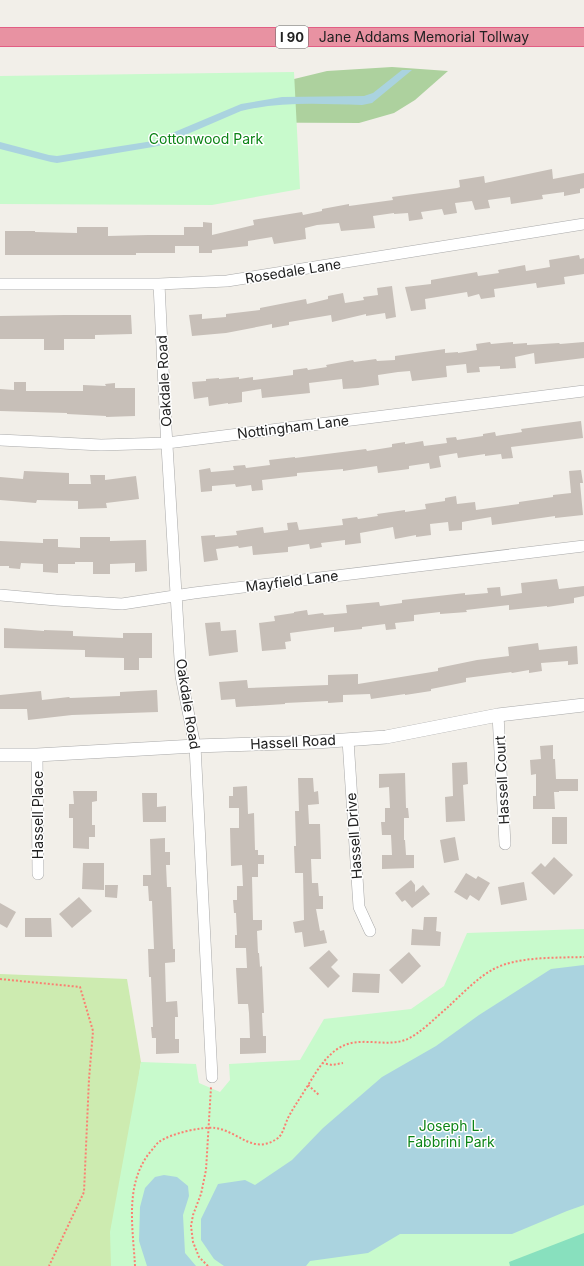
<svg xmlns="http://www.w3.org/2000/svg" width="584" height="1266" font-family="Inter,sans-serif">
<rect width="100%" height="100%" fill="#f2efe9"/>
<!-- grass -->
<path fill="#cdebb0" d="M0,974L127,979L141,1062L111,1266H0Z"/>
<!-- forest -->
<path fill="#add19e" d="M392,67L448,71L415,100L394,113L359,123L0,121L290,80L327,71Z"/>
<!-- park -->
<path fill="#c8facc" d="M294,72L300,189L212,205L0,204V76Z
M584,929V1266H111L110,1232L141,1062L196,1064L199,1083L220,1092L230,1080L229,1064L300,1060L324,1019L411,1009L444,986L467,933Z"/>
<!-- pitch -->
<path fill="#88e0be" d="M584,1233V1266H510L509,1262Z"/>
<!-- water -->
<path fill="#aad3df" d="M402,70H412L372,103L362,105C322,104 281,101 241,111L162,145L153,147L57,163L51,162L0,149V142L49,155L57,156L153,141L241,104L282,97L364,96L373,93Z
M584,965V1205L567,1211L512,1234H400L368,1253L310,1261L306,1266H224L214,1259L201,1240V1219L218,1184L245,1180L255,1185L292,1160L323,1128L382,1077L436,1046L479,1015L551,969Z
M164,1175L177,1177L188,1186L189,1196L183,1215L185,1253L196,1266H147L139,1241L140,1207L145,1188L155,1177Z"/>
<!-- building -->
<path fill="#c7bfb8" d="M552,169L553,179L584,173V188L580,189V193L564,196V192L542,195L543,199L511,204L510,197L488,200L490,208L475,210L472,201L455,203L457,213L444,215L442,209L421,212L423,219L409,221L408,213L394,214V213L373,216L375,228L341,231L339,223L317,225L305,228L306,239L274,244L272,237L248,241V246L212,250V253H199V246H175V253H136V255H5V231H35V232L77,233V227H108V236L148,235H184V227H203V222L212,223V235L254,225L253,220L302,212L303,215L322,211V209L349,204V206L393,200L392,197L457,188L460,187L459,180L484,176L485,183Z
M579,255L580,259L584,258V274L564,277L565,284L537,288L536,283L494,289L495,297L481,299L479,294L468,297L467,292L425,299L426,309L411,311L405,287L431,284V280L477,272L478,276L499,273L498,270L525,265L526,271L550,267L549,260Z
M392,286L396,317L386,319L385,313L366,316V314L332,322L331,315L289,322V325L272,328V324L226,333L192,336L189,315L202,314V319L226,317V314L260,310V308L306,299L307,304L328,299V296L343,293L345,303L364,300L363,297L378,295L377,288Z
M64,315H131L132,334L95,335V339H64V350H44V339H0V316Z
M490,342L491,344L513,342V344L527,343V345L559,343L560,344L584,342V358L535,364L534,353L515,357L516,368L500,369V366L479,367L480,372L467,373L466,364L446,366L447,377L412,381L410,371L398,372L378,375L379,385L358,388L343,389L342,379L309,383L310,393L262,398L261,389L242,392V402L228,404V403L209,406L208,397L194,399L192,382L206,381V379L219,378V379L239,377V379L253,377V380L293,375V370L307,368L308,370L327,367L326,365L353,360L354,362L376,359L377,361L395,360V356L445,349V353L458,352V353L477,350L476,344Z
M14,382H26V391H83V385L106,386L105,384L115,383V388H135V416L106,417V416L67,414V413L0,411V389L14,390Z
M581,421L583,438L511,447L513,458L502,459L501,454L485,456V454L458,458L457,453L439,456L441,467L430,469L429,463L409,466V469L378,473L377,466L343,471V469L297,473V476L262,480L263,490L252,491L251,485L236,487L235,484L212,486V491L201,492L199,470L210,468L211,472L234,470L233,466L245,465L246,468L270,465L269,460L295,457V458L366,449L367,451L392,447V444L405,442V444L423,441L424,446L447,443L446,438L456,437L457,440L483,436V434L495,432L496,436L522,432L521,429Z
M581,470L583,483H580L583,515L555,518V516L492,525L491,517L462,522V530L449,531L448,522L430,524L431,535L416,537V535L395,539L393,527L360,533L361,543L345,545V540L321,543L322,547L310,549L309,544L288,547V552L253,555L252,546L239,548L238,546L216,549L218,560L204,562L201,536L215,535V537L237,535L236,531L263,527L264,533L288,530L287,523L297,522L299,530L343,525L342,519L357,517L358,519L378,516L377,514L405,510V512L426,509L425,504L445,501V498L456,496L457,504L475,502L476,510L519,504V502L553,497V495L571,493L569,471Z
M24,471L69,473V484H91L90,475H105V480L136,476L139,499L106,503L107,508L78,509V501L37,500L36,503L0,500V477L23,479Z
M80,537H110V541L146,540L147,571L135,572V563L110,564V574H93V562H75V564H58V573L43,572V564L21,563L20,569L9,568V566H0V541L43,543V539H58V547L80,548Z
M557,579L559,589L584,586V596L574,598V603L547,607V606L509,610V605L466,610L467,612L440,614V612L414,615V621L395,623L396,629L386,630L385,624L362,627V629L334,632V627L290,633L291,641L285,642L286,649L262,651L259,623L275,621L274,616L294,613V612L307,610L308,615L323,613L324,615L347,613L346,605L379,602L380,606L402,603V600L465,593V595L488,593L487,588L500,587L501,596L522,593L521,583Z
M220,622L221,631L236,630L238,652L209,656L205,623Z
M4,628L44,631V630L73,631V636L123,638V633H152V658H139V670H124V658L85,657V650L4,648Z
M538,643L539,650L577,646L578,664L568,665V661L541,663L542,671L529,673V670L512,673L511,672L466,678V682L431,689V691L405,695V694L371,699L370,694L343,695V702L328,703V701L285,703V704L236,707L235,699L221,700L219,682L247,680L248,688L328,685V675L358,674V684L438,671V668L477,660L509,656L508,647Z
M157,690L158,712L72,715L28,720L27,709H0V695L41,691L42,700L69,697L70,698L120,696V692Z
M553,745V759H555L556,779H578V791H559V792H554L555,809H533V796H536V774L531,775L530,760L541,759L540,746Z
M467,762L468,784L463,785L465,821L446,822L445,797L453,796L452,763Z
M405,773L406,808H408L409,818H404V840H405L406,855H414V868L382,869V855H392L391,835H382L381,822H385V808H390L389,787L379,788V774Z
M298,778H313L314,792L318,791L319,804L308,805L309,824H320L321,859H311L312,883H318L319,896H323V909H316L320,931L324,930L327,943L304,947L302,932L295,933L293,922L304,920L303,873H295L294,846H296L295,811H299Z
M247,786L248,814L254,813L255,850H258V855H264V864H258V877H252L253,920H262V930L257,931L258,953H259L260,967L262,966L264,1013H262L263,1036H266V1053L240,1054V1038H250L249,1013L248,1004H238L236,968H247L246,948H235V935H237L236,913H234L233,900H237V886H243L242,865L231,866L230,828H239V808H229V796H233V787Z
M73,791H97V801L92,802V825H95V837H89V849L73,848V818H69V804H74Z
M142,793H157V807L166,806V822H143Z
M552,817H567V844H552Z
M455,837L459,860L444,863L440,840Z
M165,838V852H170V865H166L167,887H171L173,949H175V962L165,963L166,1002L177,1001L178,1017H175V1039H179V1053L156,1054V1038H152L151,1027H153L151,977H149L148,949H154L152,901H149L148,886H143V875H151L150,839Z
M554,857L573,875L554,895L531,873L541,863L545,867Z
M83,863H104V890L82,889Z
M466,873L476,879L478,876L490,883L479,901L470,895L467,900L454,892Z
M411,880L415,885V892L423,885L430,894L412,908L405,900L402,902L395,893Z
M524,882L527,900L501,905L498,887Z
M105,885H118L117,898L105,897Z
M79,897L92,911L72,928L59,914Z
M0,903L16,912L7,928L0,924Z
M424,917H437L436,931L441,932L440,946L411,945L412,929L423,930Z
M25,918H51L52,937H25Z
M329,950L338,960L331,967L340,976L328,988L309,968Z
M409,952L421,966L402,984L389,970Z
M353,973L380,974L379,993L352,992Z"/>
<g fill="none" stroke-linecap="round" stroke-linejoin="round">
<!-- minor casing -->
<g stroke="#a9a9a9" stroke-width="12">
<path id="minor" d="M0,284H159L227,281L584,224
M159,284L166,429L181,676L195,746L212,1077
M0,440L101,445L167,443L584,391
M0,595L56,600L122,604L194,593L584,546
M498,715L505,844
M348,740L359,907L370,931
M37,755L38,874"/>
</g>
<!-- tertiary casing -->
<g stroke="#a9a9a9" stroke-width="14">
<path id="tertiary" d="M0,755H37L195,746L316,742L386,737L498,715L584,705"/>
</g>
<!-- motorway casing -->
<g stroke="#dc2a67" stroke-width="20">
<g id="motorway">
<path id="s1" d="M0,37H584"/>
</g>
</g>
<!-- path -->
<path stroke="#fa8072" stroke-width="2" stroke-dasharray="2 2" stroke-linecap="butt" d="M0,979L80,987L93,1031L89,1079L84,1192L49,1266
M322,1063L332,1065L343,1063
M308,1085L319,1095
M135,1266C133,1228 124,1183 151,1151C154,1148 156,1144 159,1142C169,1134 203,1126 215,1128C239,1131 253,1156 278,1138C283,1134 285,1124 288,1118C293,1108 299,1100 305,1090C314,1076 322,1060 336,1050C357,1034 383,1048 405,1040C419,1035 436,1017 448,1007C461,995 476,979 492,970C516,956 557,958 584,957
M208,1266L199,1257L193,1242L191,1226L193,1215L201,1194L206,1170L211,1087"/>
<!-- minor -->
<use href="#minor" stroke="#fff" stroke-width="11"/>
<!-- tertiary -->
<use href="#tertiary" stroke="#fff" stroke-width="13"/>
<!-- motorway -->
<use href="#motorway" stroke="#e892a2" stroke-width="19"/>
</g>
<g text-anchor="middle" stroke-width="3" stroke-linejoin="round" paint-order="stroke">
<!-- shield labels -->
<rect fill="#fff" stroke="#646464" stroke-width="1" x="276" y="26" width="32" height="22" rx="3"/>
<g font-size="13" font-weight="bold" fill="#222">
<text x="292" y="42">I 90</text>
</g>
<!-- street labels -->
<g font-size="14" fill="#222" stroke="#fff">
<text dy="5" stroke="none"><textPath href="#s1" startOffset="424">Jane Addams Memorial Tollway</textPath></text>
<text transform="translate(293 271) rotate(-9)" y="5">Rosedale Lane</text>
<text transform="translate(164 381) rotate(-93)" y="5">Oakdale Road</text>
<text transform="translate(293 427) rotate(-7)" y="5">Nottingham Lane</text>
<text transform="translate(292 581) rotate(-7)" y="5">Mayfield Lane</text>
<text transform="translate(188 704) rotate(81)" y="5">Oakdale Road</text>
<text transform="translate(293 742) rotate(-3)" y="5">Hassell Road</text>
<text transform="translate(502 780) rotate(-93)" y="5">Hassell Court</text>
<text transform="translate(38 815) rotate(-90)" y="5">Hassell Place</text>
<text transform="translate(354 836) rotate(-94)" y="5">Hassell Drive</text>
</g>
<!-- park labels -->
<g font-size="14" fill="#0c8416" stroke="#fff">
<text x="206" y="144">Cottonwood Park</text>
<text x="451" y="1131">Joseph L.<tspan x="451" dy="16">Fabbrini Park</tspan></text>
</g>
</g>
</svg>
